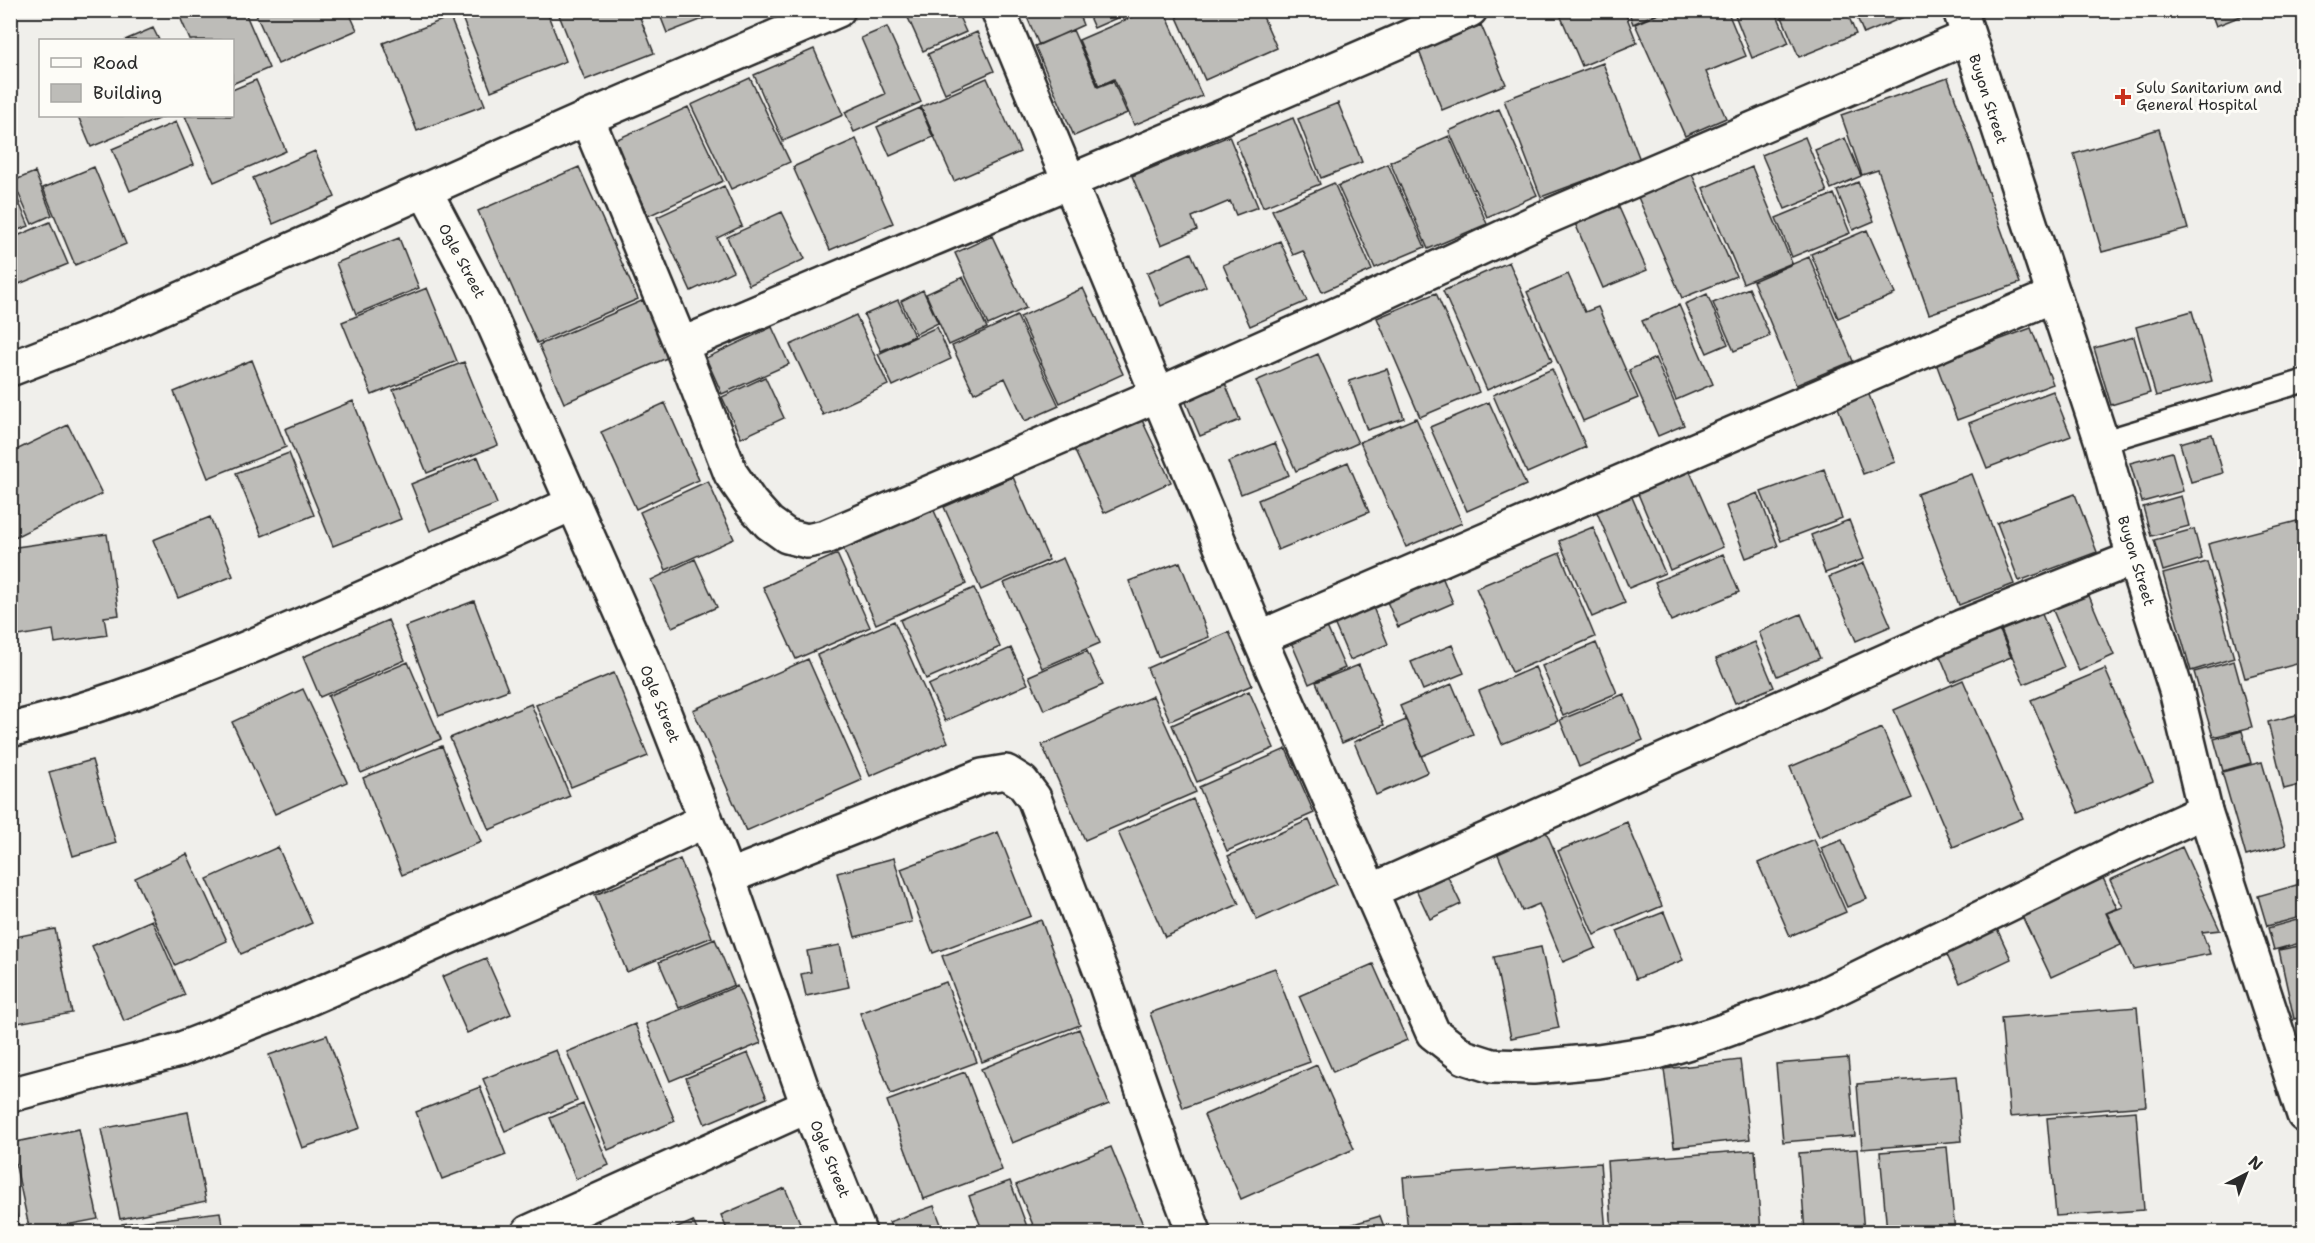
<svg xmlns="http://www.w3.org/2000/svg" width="2315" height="1243" font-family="'Shantell Sans',sans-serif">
<rect width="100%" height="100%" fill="#f0efeb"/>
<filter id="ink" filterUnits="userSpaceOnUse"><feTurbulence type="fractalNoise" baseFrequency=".0167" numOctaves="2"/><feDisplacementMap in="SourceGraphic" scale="12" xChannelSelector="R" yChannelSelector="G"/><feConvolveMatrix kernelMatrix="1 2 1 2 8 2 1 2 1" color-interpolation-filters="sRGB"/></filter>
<g filter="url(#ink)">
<!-- building -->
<path fill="#bdbcb8" stroke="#2b2b2b" stroke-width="1.5" d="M177,10H244L269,68L232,84V40H190Z
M254,10H348L357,30L278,64Z
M459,10H546L566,61L491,91Z
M557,10H637L654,53L585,80Z
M658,10H726L667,33Z
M956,10L966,32L923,51L905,11Z
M1024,10H1077L1083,25L1039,45Z
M1086,10H1135L1094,28Z
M1148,10H1164L1202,96L1134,125L1114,79L1099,86L1079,40Z
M1186,10H1260L1277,48L1205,80L1176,15Z
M1558,10H1624L1637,43L1582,66Z
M1628,10H1664L1633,24Z
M1668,10H1695L1696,13L1702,10H1727L1746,56L1706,72L1726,118L1685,136L1635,24Z
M1733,10H1775L1789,43L1752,58Z
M1779,10H1846L1856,34L1799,57Z
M1854,10H1920L1864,34Z
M2210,10H2256L2216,26Z
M450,17L485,105L417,131L383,43Z
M1481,25L1506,84L1442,110L1419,51Z
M887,27L921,102L854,132L845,112L885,94L861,38Z
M153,28L159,40H125Z
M1073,30L1098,87L1113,81L1127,113L1074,136L1035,46Z
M977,32L994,71L945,93L928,54Z
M814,49L843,115L783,141L754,75Z
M1603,63L1640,160L1541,197L1504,100Z
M750,78L790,162L731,189L691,105Z
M987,78L1020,152L954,181L921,107Z
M1948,78L2020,283L1929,314L1878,170L1862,175L1841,115Z
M256,80L286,151L214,182L185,116H232V90Z
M1338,103L1362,162L1321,178L1298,119Z
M688,107L723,181L648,216L613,141Z
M920,108L933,137L890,156L877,127Z
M1499,109L1537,195L1487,217L1449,131Z
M78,116H165L91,147Z
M1293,118L1320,184L1263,207L1236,141Z
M176,122L194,164L130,191L112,149Z
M2159,129L2188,229L2102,252L2074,154Z
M1229,136L1258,207L1236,215L1230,201L1192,217L1197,230L1161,245L1132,176Z
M1449,136L1487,224L1428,249L1390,162Z
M1805,137L1827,192L1785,209L1762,155Z
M1845,138L1861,176L1831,189L1815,150Z
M856,139L893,223L830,250L793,167Z
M315,151L335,197L273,224L253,178Z
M1388,164L1425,247L1375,268L1338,186Z
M94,167L126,244L75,265L43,188Z
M579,167L638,299L537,343L478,211Z
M1752,167L1792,263L1743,283L1703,188Z
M35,172L52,215L32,224L13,181Z
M1691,172L1736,276L1682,298L1637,195Z
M10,181L29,226L10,233Z
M1858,182L1874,221L1853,230L1837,191Z
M1334,183L1372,270L1322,292L1303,251L1293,255L1272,210Z
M724,186L742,226L717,238L733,271L691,291L657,217Z
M1834,194L1850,233L1792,257L1776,218Z
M1617,203L1647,270L1603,288L1574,221Z
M782,212L805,259L749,285L727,237Z
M50,222L68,264L19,284L10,265V239Z
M1867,230L1895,294L1838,318L1811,254Z
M992,236L1026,308L988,325L955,253Z
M399,238L419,288L356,314L336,263Z
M1280,241L1307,301L1250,326L1223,265Z
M1191,253L1206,286L1161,306L1147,273Z
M1809,257L1853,361L1796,385L1753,281Z
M1509,262L1552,361L1487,390L1443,291Z
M1568,274L1585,312L1598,307L1638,398L1583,421L1527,292Z
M963,277L987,328L949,345L926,294Z
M427,288L457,361L372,395L342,322Z
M1083,288L1123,374L1060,403L1020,317Z
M1749,288L1770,336L1734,351L1713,303Z
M923,290L938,323L916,334L901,301Z
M1436,293L1479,392L1420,417L1377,318Z
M1707,294L1728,344L1707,353L1685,304Z
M644,300L669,357L564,403L539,345Z
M898,300L914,336L881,351L864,315Z
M1679,305L1713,384L1676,400L1642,321Z
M2192,311L2212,381L2156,396L2136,327Z
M856,315L888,385L823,415L790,345Z
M1017,316L1059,406L1025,421L1005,378L974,393L952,346Z
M772,327L789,364L722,394L706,358Z
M937,327L951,359L893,386L878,354Z
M2031,328L2053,384L1957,420L1936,363Z
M2134,337L2150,393L2111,405L2094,348Z
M1318,354L1358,443L1296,471L1256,381Z
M1655,358L1684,425L1658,436L1629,370Z
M252,360L286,447L208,478L174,392Z
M464,362L498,445L427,473L393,390Z
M1387,369L1404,418L1367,430L1349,381Z
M1552,369L1586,447L1527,473L1493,395Z
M1220,371L1240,420L1200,436L1180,388Z
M765,377L784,418L741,438L722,397Z
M1864,382L1895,462L1863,474L1833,394Z
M2053,391L2071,436L1987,468L1969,423Z
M353,401L401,519L333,546L285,429Z
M1489,402L1526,485L1467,511L1430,427Z
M665,403L699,480L636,509L601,432Z
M1140,416L1171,482L1104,513L1073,447Z
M1416,418L1462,523L1406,547L1360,442Z
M68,425L102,494L15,537L10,527V453Z
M2212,434L2223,473L2191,482L2180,443Z
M1275,443L1289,475L1241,494L1228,462Z
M2172,452L2183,491L2142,502L2130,463Z
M289,453L314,515L262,536L236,473Z
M478,457L497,504L430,531L411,484Z
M1348,462L1369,512L1278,550L1258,500Z
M1688,467L1723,547L1670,570L1636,489Z
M1824,469L1842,518L1781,541L1761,492Z
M1972,474L2014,584L1959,605L1917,494Z
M1013,477L1049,560L981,590L944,507Z
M708,481L734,539L666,570L640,512Z
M1628,488L1665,573L1629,588L1593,503Z
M1758,493L1778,546L1746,558L1726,506Z
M2075,494L2097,552L2019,581L1997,523Z
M2181,496L2189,526L2151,536L2143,507Z
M932,506L966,584L876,624L842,546Z
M210,517L233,576L178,598L153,540Z
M1849,520L1864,559L1825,573L1811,535Z
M2297,521L2304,550V662L2245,678L2208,544Z
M1593,527L1625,603L1592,617L1559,541Z
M2194,529L2202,559L2163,571L2154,540Z
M107,534L119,615L104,617L107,635L55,643L53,630L13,637L10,618V548Z
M1560,553L1595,637L1512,672L1476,588Z
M837,554L870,627L796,659L763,587Z
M1723,554L1739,592L1671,621L1655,582Z
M1063,558L1100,643L1042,668L1004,583Z
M695,559L717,607L672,627L651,580Z
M1180,562L1209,637L1158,657L1129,581Z
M2207,562L2234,658L2191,671L2163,574Z
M1864,563L1891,626L1856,641L1829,577Z
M1441,574L1453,603L1398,627L1385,597Z
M974,588L1000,647L926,679L900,620Z
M2087,591L2114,655L2079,671L2051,606Z
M1370,600L1388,644L1350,660L1331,616Z
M474,601L508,690L439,716L405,627Z
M2039,607L2064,667L2024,684L1999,625Z
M1801,614L1820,658L1777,676L1759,632Z
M388,620L405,660L320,697L303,657Z
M894,621L948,742L870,776L817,655Z
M1998,626L2011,657L1951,682L1938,651Z
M1327,627L1345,668L1309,684L1291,642Z
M1229,632L1252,685L1170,721L1147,668Z
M1755,642L1774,687L1735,703L1716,659Z
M1596,643L1617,693L1563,716L1542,666Z
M1452,645L1464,673L1423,690L1411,662Z
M1011,648L1028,684L945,721L928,685Z
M1087,651L1103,685L1044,710L1029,676Z
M808,659L862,780L746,831L693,710Z
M2234,661L2252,727L2213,737L2194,672Z
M408,662L441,739L361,773L328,696Z
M1359,665L1384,725L1342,743L1316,682Z
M1535,667L1558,721L1502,744L1479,691Z
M2105,669L2153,781L2079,813L2031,700Z
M614,673L648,756L571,787L536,705Z
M1963,680L2023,818L1953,847L1894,710Z
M1452,684L1473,734L1422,756L1400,706Z
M303,689L347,782L275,814L232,722Z
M1249,691L1274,748L1197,782L1172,725Z
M1624,694L1643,740L1579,767L1560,720Z
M1153,696L1196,792L1085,840L1042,745Z
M531,704L570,796L489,830L450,738Z
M2296,715L2304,751V784L2284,789L2268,722Z
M1406,720L1428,772L1376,795L1354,742Z
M1882,728L1912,798L1819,837L1790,767Z
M2242,731L2251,763L2223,771L2214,739Z
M442,746L481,842L402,875L363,778Z
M1286,749L1314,813L1227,851L1199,787Z
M92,760L116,843L73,856L49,772Z
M2262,762L2286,845L2246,856L2222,772Z
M1193,799L1239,904L1165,937L1118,832Z
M1309,820L1337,884L1257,920L1228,856Z
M1627,822L1662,906L1594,935L1558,851Z
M1545,829L1596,948L1563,962L1539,904L1522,911L1496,850Z
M998,832L1031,916L933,953L901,869Z
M1814,839L1846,912L1790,936L1758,863Z
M1842,840L1867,899L1847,907L1821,848Z
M278,847L312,923L241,954L207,879Z
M2182,847L2220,930L2202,932L2210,954L2133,969L2107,913L2123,907L2110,880Z
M187,854L227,941L175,965L135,878Z
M894,858L912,922L855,937L837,873Z
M680,859L712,937L627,972L595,895Z
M1446,873L1461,904L1430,919L1415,887Z
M2103,878L2117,908L2106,913L2121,945L2051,977L2022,916Z
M2300,884L2304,901V916L2267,926L2258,896Z
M1664,912L1683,960L1636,979L1617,931Z
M1992,918L2011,959L1960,983L1941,942Z
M2304,918V942L2274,950L2268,928Z
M152,920L185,995L124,1021L92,946Z
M1041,920L1080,1025L982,1062L942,956Z
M55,929L72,1013L18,1023L10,987V938Z
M715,939L734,985L679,1008L659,962Z
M840,945L849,987L806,996L801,974L811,972L807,951Z
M2304,945V1017L2294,1019L2279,950Z
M1541,947L1559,1028L1511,1038L1494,957Z
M486,958L511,1014L467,1033L442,977Z
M1373,964L1407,1040L1333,1072L1299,996Z
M1275,968L1310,1062L1183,1108L1150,1013Z
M946,982L977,1062L891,1094L860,1013Z
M737,986L761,1043L670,1081L646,1024Z
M2137,1007L2146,1106L2010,1117L2001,1018Z
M635,1024L675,1121L608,1150L567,1052Z
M1079,1029L1109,1104L1012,1143L981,1069Z
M327,1035L360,1128L302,1148L269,1055Z
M556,1050L577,1101L505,1131L483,1079Z
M748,1053L767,1098L705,1124L686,1078Z
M1848,1058L1855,1136L1783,1142L1776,1064Z
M1740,1060L1750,1139L1674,1147L1664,1069Z
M1317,1065L1354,1149L1241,1199L1204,1115Z
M965,1072L1002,1170L924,1199L887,1101Z
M1956,1076L1962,1141L1862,1149L1857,1084Z
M480,1087L506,1155L442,1179L416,1112Z
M583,1104L609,1165L576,1179L550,1118Z
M2136,1111L2144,1210L2056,1216L2047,1118Z
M188,1112L206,1201L120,1219L101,1129Z
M79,1129L98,1219L30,1232L11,1143Z
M1111,1147L1146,1232H1036L1016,1185Z
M1947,1147L1955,1232H1887L1880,1152Z
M1857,1149L1864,1232H1805L1799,1153Z
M1755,1150L1761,1232H1612L1607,1161Z
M1600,1163L1606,1232H1521L1520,1225L1460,1230V1232H1408L1403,1177Z
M10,1181L20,1232H10Z
M1010,1181L1029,1232H983L969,1196Z
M785,1188L804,1232H728L721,1215Z
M934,1206L944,1232H893L889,1222Z
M220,1212L223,1232H123L122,1224Z
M596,1216L603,1232H559Z
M1380,1216L1386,1232H1327Z
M693,1221L698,1232H668Z"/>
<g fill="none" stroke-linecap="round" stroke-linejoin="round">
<!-- lane casing -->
<g stroke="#2b2b2b" stroke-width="26">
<path id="lane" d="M2102,442L2304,381"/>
</g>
<!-- street casing -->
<g stroke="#2b2b2b" stroke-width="38">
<path id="street" d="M998,10L1259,638L1433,1033L1464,1057L1492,1066L1533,1067L1598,1061L1657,1052L1715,1034L1821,996L2122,849L2205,811
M587,118L681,345L731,474L751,503L769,523L787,536L807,541L826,537L1157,395L1349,309L1538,221L1968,37
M425,191L487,309L648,672L728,877L808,1106L859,1232
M681,345C944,232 1209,126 1470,10
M10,369L114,329L587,118L838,10
M1259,638L2054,295
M10,730C108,706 201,668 292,629C387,588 480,545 574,503
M728,877L982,776L1006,772L1022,782L1034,798L1106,985L1173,1177L1194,1232
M1371,891L1961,627L2134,558
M10,1095L179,1050L287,1008L597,872L706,820
M529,1232L808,1106"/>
</g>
<!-- secondary casing -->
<g stroke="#2b2b2b" stroke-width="38">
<path id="secondary" d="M1960,10L2102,442L2134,558L2176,690L2205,811L2304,1115"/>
</g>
<!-- lane -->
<use href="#lane" stroke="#fdfcf7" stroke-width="21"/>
<!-- street -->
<use href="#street" stroke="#fdfcf7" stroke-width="33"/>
<!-- secondary -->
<use href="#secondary" stroke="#fdfcf7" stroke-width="33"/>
</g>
</g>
<!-- markers -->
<path fill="#c8321e" stroke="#fdfcf7" stroke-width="2" d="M2120 88h6v6h6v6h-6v6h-6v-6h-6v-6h6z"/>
<g text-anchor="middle" stroke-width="6" stroke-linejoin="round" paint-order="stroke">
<!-- poi labels -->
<g font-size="15" fill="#2b2b2b" stroke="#fdfcf7" text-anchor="start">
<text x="2136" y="93">Sulu Sanitarium and<tspan x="2136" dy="17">General Hospital</tspan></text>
</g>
<!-- street labels -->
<g font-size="15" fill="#2b2b2b" stroke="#fdfcf7">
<text transform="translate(1988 99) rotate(72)" y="5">Buyon Street</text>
<text transform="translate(462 261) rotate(62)" y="5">Ogle Street</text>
<text transform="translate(2136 561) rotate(73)" y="5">Buyon Street</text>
<text transform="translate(660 704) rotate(68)" y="5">Ogle Street</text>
<text transform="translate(830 1159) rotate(68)" y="5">Ogle Street</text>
</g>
</g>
<!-- margin -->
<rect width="2315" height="1243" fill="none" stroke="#fdfcf7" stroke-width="36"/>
<rect x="18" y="18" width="2279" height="1207" fill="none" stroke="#2b2b2b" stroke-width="2" filter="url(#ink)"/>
<!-- legend -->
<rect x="39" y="39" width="195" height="78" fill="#fdfcf7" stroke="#a9a8a5" stroke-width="1.5"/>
<rect x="51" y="58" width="30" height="9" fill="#fdfcf7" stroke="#a9a8a5" stroke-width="1.5"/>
<text x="93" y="69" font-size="18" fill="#2b2b2b">Road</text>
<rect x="51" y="84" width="30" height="18" fill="#bdbcb8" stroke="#a9a8a5" stroke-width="1.5"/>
<text x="93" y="99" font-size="18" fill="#2b2b2b">Building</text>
<!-- north arrow -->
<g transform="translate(2246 1174) rotate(42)" stroke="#fdfcf7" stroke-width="4.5" paint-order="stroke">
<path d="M0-4.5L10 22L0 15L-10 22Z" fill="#2b2b2b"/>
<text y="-9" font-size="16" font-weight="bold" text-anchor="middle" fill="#2b2b2b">N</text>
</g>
</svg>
